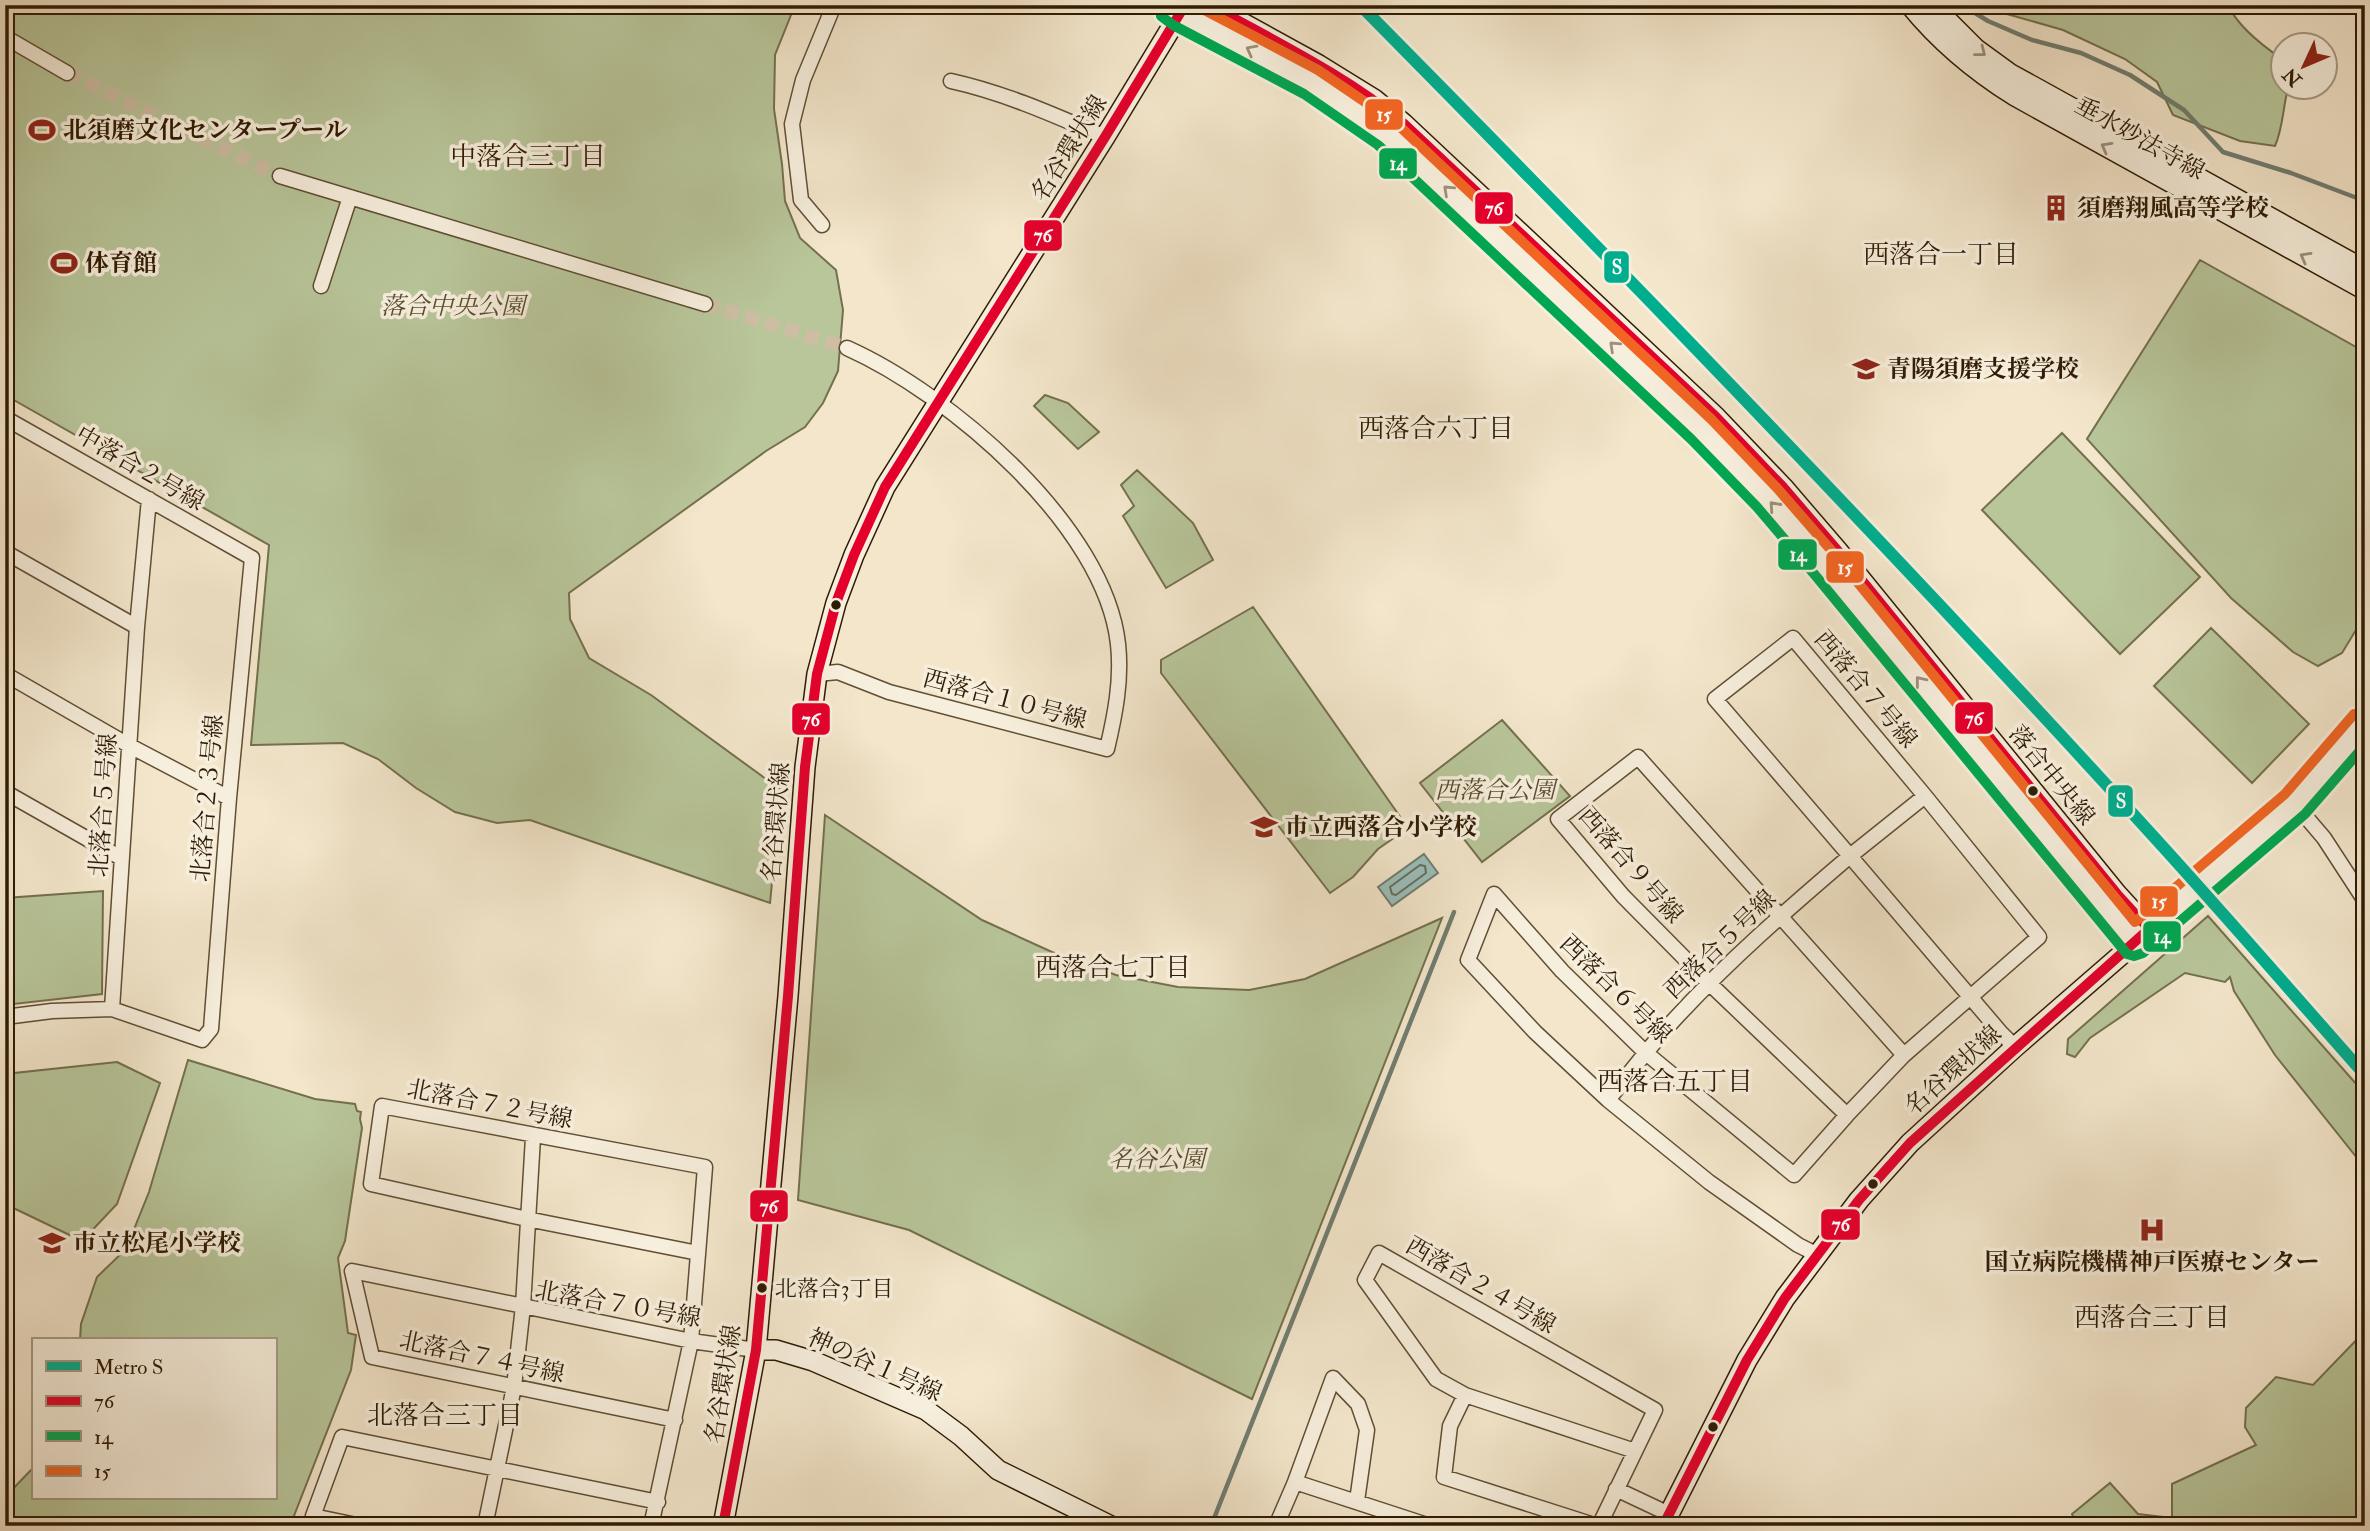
<svg xmlns="http://www.w3.org/2000/svg" width="2370" height="1531" font-family="'IM FELL Double Pica','Noto Serif JP',serif">
<rect width="100%" height="100%" fill="#f3e6cb"/>
<filter id="stains"><feTurbulence type="fractalNoise" baseFrequency=".00286" numOctaves="4"/><feColorMatrix values="0 0 0 0 .2 0 0 0 0 .09 0 0 0 0 .02 0 0 0 .5 -.17"/></filter>
<radialGradient id="worn" r=".72"><stop offset=".6" stop-color="#630" stop-opacity="0"/><stop offset="1" stop-color="#630" stop-opacity=".3"/></radialGradient>
<!-- green -->
<path fill="#b8c69a" stroke="#74704e" stroke-width="2" d="M18,5H795L775,55L774,109L782,164L785,201L800,238L836,270L843,310L838,371L823,403L805,427L766,451L569,593L570,619L589,658L651,695L781,790L770,903L530,820L497,823L455,812L416,788L378,759L343,743L251,745L269,545L5,395V31Z
M1993,5H2228C2238,27 2263,46 2282,59V88H2288C2283,107 2283,128 2275,146L2240,141L2173,115L2157,82L2125,59L2063,30L2007,14Z
M2200,260L2365,352V615L2342,653L2318,666L2293,652L2231,598L2087,439Z
M1045,395L1068,403L1099,432L1078,449L1034,406Z
M2062,433L2200,577L2120,654L1982,510Z
M1137,470L1193,523L1213,560L1166,588L1123,516L1134,506L1121,485Z
M1253,607L1408,828L1378,849L1353,877L1330,893L1161,673V660Z
M2211,628L2309,724L2252,783L2154,686Z
M1502,720L1570,796L1482,862L1420,783Z
M825,815L982,920L1052,952L1116,975L1178,987L1249,990L1305,979L1442,918L1252,1399L909,1230L798,1200Z
M103,891L102,994L5,1005V898Z
M2208,916L2365,1094V1168L2275,1055L2234,991L2230,977L2225,982L2185,973L2090,1038L2075,1057L2067,1054L2068,1039Z
M188,1060L315,1099L355,1104L357,1111L361,1112L360,1119L362,1128L345,1241L338,1258L348,1333L356,1335L351,1370L290,1526H5V1497L33,1468V1498H275V1340H80L81,1324L97,1277L126,1249L149,1192Z
M117,1062L160,1083L117,1204L82,1241L5,1204V1074Z
M2365,1331V1526H2077L2072,1514L2110,1483L2138,1514L2172,1518V1484L2256,1445L2245,1427L2246,1408L2276,1377L2313,1385Z"/>
<!-- water -->
<path fill="#9bbfba" stroke="#707d71" stroke-width="2" d="M1424,854L1438,873L1392,906L1378,887Z"/>
<g fill="none" stroke-linecap="round" stroke-linejoin="round">
<!-- shore -->
<path stroke="#656d5e" stroke-width="2" d="M1420,865L1425,866L1426,873L1396,895L1392,894L1390,887Z"/>
<!-- stream -->
<path stroke="#707d71" stroke-width="4.5" d="M1967,5L1975,13L1988,21L2032,40L2081,53L2130,75L2184,110L2223,152L2291,173L2365,201
M1211,1526L1454,912"/>
<!-- street-tunnel -->
<path stroke="#ccbda3" stroke-width="14" stroke-dasharray="14 7" stroke-linecap="butt" d="M67,73L280,176
M705,304L847,348"/>
<!-- street casing -->
<g stroke="#604e35" stroke-width="17">
<path id="street" d="M5,37L67,73
M951,81C1005,93 1054,115 1105,137
M280,176L705,304
M822,225L801,200L792,124L803,80L834,5
M321,286L350,197
M5,418L252,558L229,798L211,1029L202,1040L112,1009
M5,552L137,627
M5,674L130,746L229,798
M817,674L838,672L889,692L1107,749C1115,715 1122,680 1118,644C1105,526 950,394 847,348
M5,792L121,858
M2295,804L2324,838L2365,901
M5,1017L52,1011L112,1009L137,627L149,499
M1608,1100L1535,1032L1468,960L1494,894L1562,971L1646,1053L1794,1175L1847,1115L1904,1055L2039,937L1925,796L1793,638L1715,699L1850,856L1925,796
M1847,1115L1709,983L1623,896L1558,819L1638,757L1904,1055
M533,1137L523,1306L352,1271L372,1357L675,1420
M1816,1254L1798,1245L1709,1182L1608,1100C1629,1074 1650,1046 1673,1021C1728,961 1789,908 1850,856L2001,1033L2015,1047
M1465,1395L1450,1426L1444,1477L1597,1526
M1295,1482L1333,1378L1358,1404L1367,1430L1357,1501
M1616,1489L1669,1514
M361,1526L313,1516L342,1437L658,1502
M485,1526L514,1387L523,1306L691,1341L756,1350
M651,1526L691,1341L705,1167L382,1106L371,1184L527,1219L698,1253
M1276,1526L1295,1482L1430,1526
M1599,1526L1655,1410L1379,1253L1365,1280L1436,1379L1465,1395L1635,1451"/>
</g>
<!-- secondary casing -->
<g stroke="#2f1b03" stroke-width="22">
<path id="secondary" d="M1210,5L1319,65L1374,99L1403,123L1716,417L1783,487L1838,551L2117,894L2149,929
M1910,5C1940,42 1975,71 2015,96L2365,290
M1932,5L1976,49L2009,73L2365,270
M1172,7L1311,82L1387,134L1701,429L1767,498L1826,566L2113,918L2134,942
M756,1350H776L813,1361L926,1410L961,1436L998,1470L1111,1526
M723,1526L756,1350L788,996L805,767L817,674L836,603L854,555L885,487L1105,137L1185,5
M1663,1526L1747,1360L1785,1298L1859,1200L1910,1143L2015,1047L2295,804L2365,723"/>
</g>
<!-- street -->
<use href="#street" stroke="#f7efdd" stroke-width="14"/>
<!-- secondary -->
<use href="#secondary" stroke="#f7efdd" stroke-width="19"/>
<!-- bus-1 casing -->
<g stroke="#f7efdd" stroke-width="16">
<path id="bus-1" d="M1210,5C1276,42 1345,75 1403,123L1716,417L1783,487L1838,551L2117,894L2149,929L1910,1143L1859,1200L1785,1298L1747,1360L1663,1526
M723,1526L756,1350L788,996L805,767L817,674L836,603L854,555L885,487L1105,137L1185,5"/>
</g>
<!-- bus-2 casing -->
<g stroke="#f7efdd" stroke-width="16">
<path id="bus-2" d="M1161,16L1173,25L1304,94L1378,145L1691,439L1757,507L1815,575L2127,954L2134,956L2143,953L2305,814L2365,745"/>
</g>
<!-- bus-3 casing -->
<g stroke="#f7efdd" stroke-width="16">
<path id="bus-3" d="M1195,5L1318,70L1396,123L1711,419L1777,488L1837,557L2135,922L2285,794L2354,714"/>
</g>
<!-- bus-1 -->
<use href="#bus-1" stroke="#e4002b" stroke-width="10"/>
<!-- bus-2 -->
<use href="#bus-2" stroke="#00a651" stroke-width="10"/>
<!-- bus-3 -->
<use href="#bus-3" stroke="#f26522" stroke-width="10"/>
<!-- metro-1 casing -->
<g stroke="#f7efdd" stroke-width="18">
<path id="metro-1" d="M1360,5C1630,278 1897,554 2154,837C2226,916 2295,996 2365,1075"/>
</g>
<!-- metro-1 -->
<use href="#metro-1" stroke="#00ae8e" stroke-width="12"/>
</g>
<!-- one-way arrows -->
<defs><path id="oneway-chevron" d="M-2-3.5L2.5 0L-2 3.5" fill="none" stroke-width="1.6" stroke-linecap="round" stroke-linejoin="round" transform="scale(1.75)"/></defs>
<g stroke="#9d907b">
<use href="#oneway-chevron" transform="translate(1251 50) rotate(-152)"/>
<use href="#oneway-chevron" transform="translate(1981 52) rotate(38)"/>
<use href="#oneway-chevron" transform="translate(2106 147) rotate(-151)"/>
<use href="#oneway-chevron" transform="translate(1448 190) rotate(-137)"/>
<use href="#oneway-chevron" transform="translate(2305 257) rotate(-151)"/>
<use href="#oneway-chevron" transform="translate(1614 346) rotate(-137)"/>
<use href="#oneway-chevron" transform="translate(1774 506) rotate(-132)"/>
<use href="#oneway-chevron" transform="translate(1920 681) rotate(-129)"/>
</g>
<!-- icons -->
<defs>
<g id="stadium-bare" transform="scale(2.1)"><path d="M0-5a6.5 5 0 1 0 0 10a6.5 5 0 1 0 0-10ZM-3.5-1.8h7v3.6h-7Z" fill="#8f2418" stroke="#f7efdd" stroke-width="2.5" paint-order="stroke"/></g>
<g id="building-bare" transform="scale(2.1)"><path d="M-4-6H4V6H1V3H-1V6H-4ZM-2.5-4.3h1.7v1.8h-1.7ZM.8-4.3h1.7v1.8H.8ZM-2.5-1h1.7V.8h-1.7ZM.8-1h1.7V.8H.8Z" fill="#8f2418" stroke="#f7efdd" stroke-width="2.5" paint-order="stroke"/></g>
<g id="school-bare" transform="scale(2.1)"><path d="M0-5L7-2L0 1L-7-2ZM-4 1L0 2.5L4 1V4Q0 6-4 4Z" fill="#8f2418" stroke="#f7efdd" stroke-width="2.5" paint-order="stroke"/></g>
<g id="hospital-bare" transform="scale(2.1)"><path d="M-5-5h3v3.5h4V-5h3V5h-3V1.5h-4V5h-3Z" fill="#8f2418" stroke="#f7efdd" stroke-width="2.5" paint-order="stroke"/></g>
</defs>
<g fill-rule="evenodd">
<use href="#stadium-bare" x="42" y="130"/>
<use href="#building-bare" x="2056" y="208"/>
<use href="#stadium-bare" x="64" y="263"/>
<use href="#school-bare" x="1866" y="369"/>
<use href="#school-bare" x="1264" y="827"/>
<use href="#hospital-bare" x="2152" y="1230"/>
<use href="#school-bare" x="52" y="1243"/>
</g>
<!-- markers -->
<g fill="#2f1b03" stroke="#f7efdd" stroke-width="2.5">
<circle cx="836" cy="605" r="6"/>
<circle cx="2033" cy="791" r="6"/>
<circle cx="1873" cy="1184" r="6"/>
<circle cx="762" cy="1288" r="6"/>
<circle cx="1713" cy="1427" r="6"/>
</g>
<g text-anchor="middle" stroke-width="7" stroke-linejoin="round" paint-order="stroke">
<!-- bus labels -->
<g font-size="22" fill="#2f1b03" stroke="#f7efdd" text-anchor="start">
<text x="775" y="1296">北落合3丁目</text>
</g>
<!-- poi labels -->
<g font-size="24" font-weight="bold" fill="#2f1b03" stroke="#f7efdd" text-anchor="start">
<text x="63" y="138">北須磨文化センタープール</text>
<text x="2077" y="216">須磨翔風高等学校</text>
<text x="85" y="271">体育館</text>
<text x="1887" y="377">青陽須磨支援学校</text>
<text x="1285" y="835">市立西落合小学校</text>
<text x="73" y="1251">市立松尾小学校</text>
<text x="2152" y="1270" text-anchor="middle">国立病院機構神戸医療センター</text>
</g>
<!-- street labels -->
<g font-size="24" fill="#2f1b03" stroke="#f7efdd">
<text transform="translate(2140 138) rotate(29)" y="8">垂水妙法寺線</text>
<text transform="translate(1069 148) rotate(-58)" y="8">名谷環状線</text>
<text transform="translate(140 468) rotate(30)" y="8">中落合２号線</text>
<text transform="translate(1866 689) rotate(50)" y="8">西落合７号線</text>
<text transform="translate(1005 699) rotate(15)" y="8">西落合１０号線</text>
<text transform="translate(2052 775) rotate(51)" y="8">落合中央線</text>
<text transform="translate(207 798) rotate(-85)" y="8">北落合２３号線</text>
<text transform="translate(103 805) rotate(-86)" y="8">北落合５号線</text>
<text transform="translate(776 822) rotate(-85)" y="8">名谷環状線</text>
<text transform="translate(1631 865) rotate(49)" y="8">西落合９号線</text>
<text transform="translate(1720 944) rotate(-44)" y="8">西落合５号線</text>
<text transform="translate(1616 989) rotate(44)" y="8">西落合６号線</text>
<text transform="translate(1953 1070) rotate(-42)" y="8">名谷環状線</text>
<text transform="translate(490 1104) rotate(11)" y="8">北落合７２号線</text>
<text transform="translate(1481 1285) rotate(30)" y="8">西落合２４号線</text>
<text transform="translate(618 1304) rotate(10)" y="8">北落合７０号線</text>
<text transform="translate(482 1357) rotate(12)" y="8">北落合７４号線</text>
<text transform="translate(875 1365) rotate(24)" y="8">神の谷１号線</text>
<text transform="translate(723 1384) rotate(-81)" y="8">名谷環状線</text>
</g>
<!-- park labels -->
<g font-size="24" font-style="italic" fill="#584e30" stroke="#f7efdd">
<text x="453" y="314">落合中央公園</text>
<text x="1495" y="798">西落合公園</text>
<text x="1157" y="1167">名谷公園</text>
</g>
<!-- neighbourhood labels -->
<g font-size="26" fill="#2f1b03" stroke="#f7efdd">
<text x="528" y="165">中落合三丁目</text>
<text x="1941" y="263">西落合一丁目</text>
<text x="1436" y="437">西落合六丁目</text>
<text x="1113" y="976">西落合七丁目</text>
<text x="1675" y="1090">西落合五丁目</text>
<text x="2152" y="1326">西落合三丁目</text>
<text x="445" y="1424">北落合三丁目</text>
</g>
</g>
<g stroke="#f7efdd" stroke-width="2.5">
<rect x="1364" y="98" width="40" height="33" rx="7" fill="#f26522"/>
<rect x="1378" y="147" width="40" height="33" rx="7" fill="#00a651"/>
<rect x="1474" y="191" width="40" height="34" rx="7" fill="#e4002b"/>
<rect x="1023" y="219" width="40" height="33" rx="7" fill="#e4002b"/>
<rect x="1603" y="250" width="27" height="34" rx="7" fill="#00ae8e"/>
<rect x="1777" y="538" width="41" height="33" rx="7" fill="#00a651"/>
<rect x="1825" y="550" width="40" height="34" rx="7" fill="#f26522"/>
<rect x="1954" y="701" width="40" height="34" rx="7" fill="#e4002b"/>
<rect x="791" y="702" width="40" height="34" rx="7" fill="#e4002b"/>
<rect x="2107" y="784" width="27" height="34" rx="7" fill="#00ae8e"/>
<rect x="2139" y="885" width="40" height="33" rx="7" fill="#f26522"/>
<rect x="2142" y="920" width="40" height="33" rx="7" fill="#00a651"/>
<rect x="749" y="1189" width="40" height="34" rx="7" fill="#e4002b"/>
<rect x="1820" y="1208" width="41" height="33" rx="7" fill="#e4002b"/>
</g>
<g font-size="19" text-anchor="middle" font-weight="bold" fill="#fff">
<text x="1384" y="121">15</text>
<text x="1398" y="170">14</text>
<text x="1494" y="215">76</text>
<text x="1043" y="242">76</text>
<text x="1617" y="274">S</text>
<text x="1798" y="561">14</text>
<text x="1845" y="574">15</text>
<text x="1974" y="725">76</text>
<text x="811" y="726">76</text>
<text x="2121" y="808">S</text>
<text x="2159" y="908">15</text>
<text x="2162" y="943">14</text>
<text x="769" y="1213">76</text>
<text x="1841" y="1231">76</text>
</g>
<!-- margin -->
<rect width="2370" height="1531" fill="none" stroke="#f3e6cb" stroke-width="28"/>
<rect x="7" y="7" width="2356" height="1517" fill="none" stroke="#2f1b03" stroke-width="3.5"/>
<rect x="14" y="14" width="2342" height="1503" fill="none" stroke="#2f1b03" stroke-width="2"/>
<!-- legend -->
<rect x="32" y="1338" width="245" height="161" fill="#f7efdd" stroke="#a79a86" stroke-width="2"/>
<rect x="46" y="1361" width="35" height="10" fill="#00ae8e" stroke="#a79a86" stroke-width="2"/>
<text x="94" y="1374" font-size="21" fill="#2f1b03">Metro S</text>
<rect x="46" y="1396" width="35" height="10" fill="#e4002b" stroke="#a79a86" stroke-width="2"/>
<text x="94" y="1408" font-size="21" fill="#2f1b03">76</text>
<rect x="46" y="1431" width="35" height="10" fill="#00a651" stroke="#a79a86" stroke-width="2"/>
<text x="94" y="1444" font-size="21" fill="#2f1b03">14</text>
<rect x="46" y="1466" width="35" height="10" fill="#f26522" stroke="#a79a86" stroke-width="2"/>
<text x="94" y="1478" font-size="21" fill="#2f1b03">15</text>
<!-- north arrow -->
<g transform="translate(2304 66) rotate(226)"><circle r="33" fill="#f7efdd" stroke="#a79a86" stroke-width="2"/>
<path d="M0-5L12 26L0 18L-12 26Z" fill="#8f2418"/>
<text y="-10" font-size="19" font-weight="bold" text-anchor="middle" fill="#2f1b03">N</text>
</g>
<rect width="100%" height="100%" filter="url(#stains)"/>
<rect width="100%" height="100%" fill="url(#worn)"/>
</svg>
